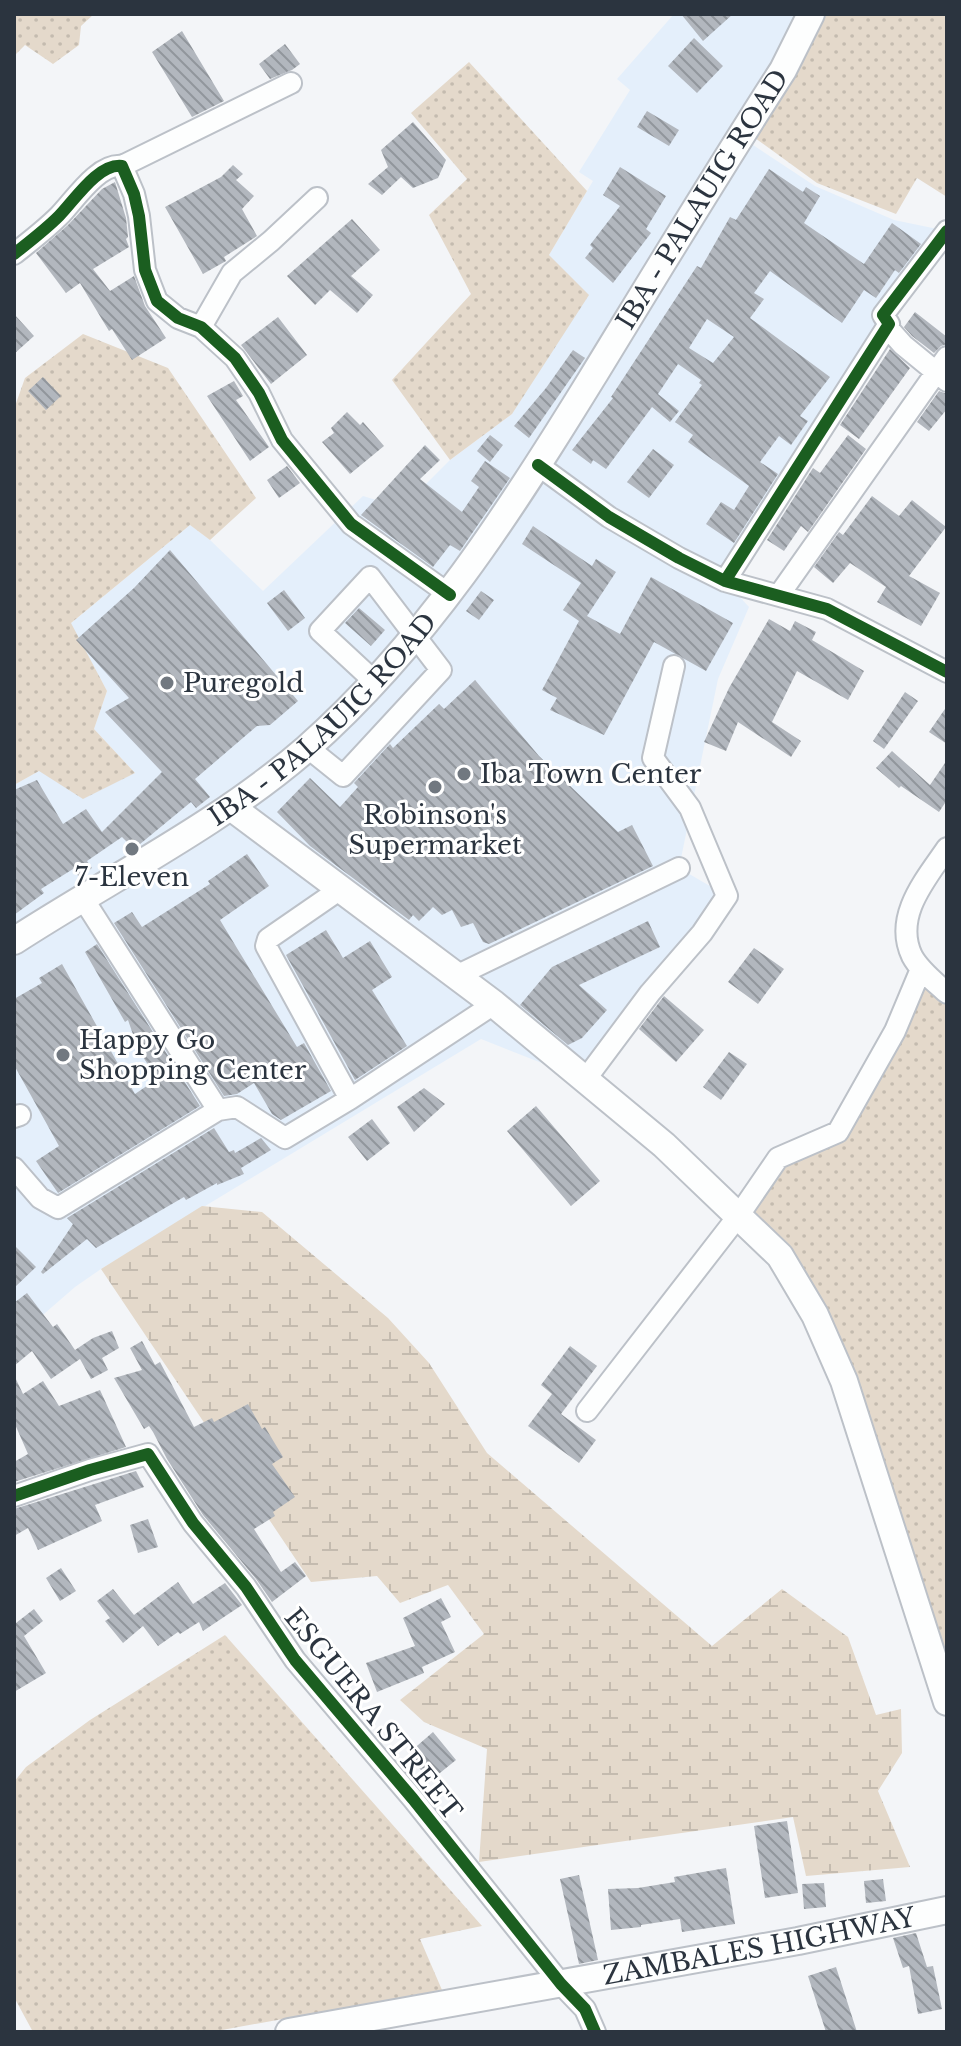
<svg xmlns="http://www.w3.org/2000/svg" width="961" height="2046" font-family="'Libre Baskerville',serif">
<defs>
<pattern id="grass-dots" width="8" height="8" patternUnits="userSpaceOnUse" patternTransform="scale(2)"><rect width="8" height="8" fill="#e4d9cb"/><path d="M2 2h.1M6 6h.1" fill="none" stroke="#c4bbaf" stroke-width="1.8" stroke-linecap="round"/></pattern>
<pattern id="wetland-marsh" width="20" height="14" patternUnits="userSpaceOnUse" patternTransform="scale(2)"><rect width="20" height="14" fill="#e4d9cb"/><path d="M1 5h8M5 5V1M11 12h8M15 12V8" fill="none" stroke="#c4bbaf"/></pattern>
<pattern id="building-back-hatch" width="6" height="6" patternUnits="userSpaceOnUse" patternTransform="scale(2)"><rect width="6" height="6" fill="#b2b7be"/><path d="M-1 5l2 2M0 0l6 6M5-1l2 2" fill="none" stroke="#91969c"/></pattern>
</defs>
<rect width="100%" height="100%" fill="#f3f5f8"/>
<!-- built -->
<path fill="#e4effb" d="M674,14H819L747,141L815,186L894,220L947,231L725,581L749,607L718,679L679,868L727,896L585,1080L481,1039L101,1269L75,1287L14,1340V785L39,771L135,773L94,729L107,691L70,624L190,525L210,540L263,591L363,496L402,508L450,460L512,414L549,255L593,181L579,172L630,90L617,79Z"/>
<!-- grass -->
<path fill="url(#grass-dots)" d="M14,14H94L81,26L79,45L53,64L25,45L14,56Z
M827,14H947V197L917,178L896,214L817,183L755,138Z
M469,62L587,191L549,255L589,295L512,414L450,460L392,380L471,294L429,215L467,179L411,113Z
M83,334L168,368L256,498L210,540L190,525L71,623L107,691L94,729L135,773L83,799L39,771L14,785V409L25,378Z
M921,969L947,992V1702L844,1381L739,1215L778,1158L838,1132Z
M225,1635L482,1926L420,1939L442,1990L211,2032H33L14,1997V1782L26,1767L90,1720Z"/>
<!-- wetland -->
<path fill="url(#wetland-marsh)" d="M202,1206L262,1212L388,1318L429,1363L487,1453L712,1646L782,1589L848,1637L876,1715L901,1709L902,1753L878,1791L910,1867L806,1876L793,1817L479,1862L487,1749L424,1722L400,1700L484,1634L448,1585L400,1603L377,1576L311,1582L101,1269Z"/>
<!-- building -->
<path fill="url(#building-back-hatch)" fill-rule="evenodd" d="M681,14H733L703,41Z
M182,31L224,101L192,117L152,52Z
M694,38L723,66L697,93L668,66Z
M285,44L300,64L292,70L270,79L259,64Z
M647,111L679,130L669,146L637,127Z
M413,122L446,160L438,178L413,188L401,177L382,195L368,184L388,167L381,150Z
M233,165L243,174L236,180L254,196L242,209L257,236L224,257L226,261L203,274L165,207L221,177Z
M620,167L666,196L646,229L651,233L613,283L585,258L593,248L590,245L620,206L603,195Z
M769,169L803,192L806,187L820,196L804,223L864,264L892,223L921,244L899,273L895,270L876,298L864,290L842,323L770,271L754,293L764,299L750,318L830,377L800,416L808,421L791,445L779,436L760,462L778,474L734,543L706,524L721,502L734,510L749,486L688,442L693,435L675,422L702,385L699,383L701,380L678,364L658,394L679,411L670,422L652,407L606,469L593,460L591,464L572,450L613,398L611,397L697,266L701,268L730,217L736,220ZM707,319L734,337L713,363L689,348Z
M115,182L126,218L128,237L126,239L129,247L93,269L110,291L134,276L145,306L166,338L132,360L112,329L109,331L80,283L66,293L36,253L68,225L102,189Z
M352,219L380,250L351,276L373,295L357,313L330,290L315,305L287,276Z
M915,312L947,337V344L941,346L934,353L912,336L904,327Z
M14,314L34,336L14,354Z
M278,317L307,355L271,384L241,345Z
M890,349L910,368L859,439L840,425Z
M573,350L585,358L529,438L514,426L546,388Z
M43,377L61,396L46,410L28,391Z
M234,381L243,396L236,400L269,447L250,461L207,396Z
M939,391L947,394V409L929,431L917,422Z
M347,412L360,425L363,422L384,446L350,474L322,442L334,433L331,428Z
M490,435L503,445L490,462L477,451Z
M848,435L866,449L808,532L801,526L784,551L767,540L813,468L820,473Z
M425,445L440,460L420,479L462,512L479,487L471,481L485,461L510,478L460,551L450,545L433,567L361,515Z
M653,449L674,465L649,498L627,482Z
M287,466L300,483L279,498L267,480Z
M872,496L899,516L912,500L946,527L909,576L940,593L921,626L877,602L886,587L850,563L833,583L814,567L839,532L843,535Z
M533,526L592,566L596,559L616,572L587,616L620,634L651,577L733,623L706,671L654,642L604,735L550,710L557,698L542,690L579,621L563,610L581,583L522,544Z
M170,550L298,701L270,725L257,726L195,779L210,797L196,808L191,802L134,849L122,837L87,861L92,868L79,877L73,869L41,889L44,893L14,915V790L37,780L63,824L86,809L102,832L162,772L105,712L129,698L76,640L134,588Z
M284,590L305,618L288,631L267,603Z
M481,591L494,600L479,620L466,611Z
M359,608L385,630L371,646L345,623Z
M769,619L790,631L795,621L816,632L812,640L864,671L848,700L797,671L772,722L801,741L791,757L738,722L726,751L704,742L729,688Z
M475,680L539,756L618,832L632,825L653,866L489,944L483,942L473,923L461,927L452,910L442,915L433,907L419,921L413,915L409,920L310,846L277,812L310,778L340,807L358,787L354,783L390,744L393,748L439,704L444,709Z
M905,692L918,701L884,749L873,741Z
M947,706V744L929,732Z
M892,751L930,785L947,760V800L939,812L901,786L899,788L876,768Z
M247,854L269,886L220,920L297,1047L304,1043L331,1091L281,1120L272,1114L254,1083L237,1094L224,1096L114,923L132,912L142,927L210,884L208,881Z
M648,921L660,947L579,985L607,1010L582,1038L568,1045L520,1005L552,967Z
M326,930L343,958L370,941L392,977L372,990L407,1046L355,1080L286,955Z
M97,944L200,1106L58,1193L36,1161L59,1146L14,1065V999L42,983L39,978L62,964L135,1094L157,1079L138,1049L128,1020L125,1022L85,952Z
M754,948L784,969L758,1004L728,982Z
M664,996L704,1030L676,1062L639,1029Z
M729,1052L747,1064L721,1100L703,1087Z
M424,1088L445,1104L414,1132L397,1107Z
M536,1106L600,1181L571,1206L507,1131Z
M372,1119L390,1143L367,1161L348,1137Z
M214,1128L229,1152L234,1150L235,1153L261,1138L271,1150L241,1168L244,1174L217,1185V1183L186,1200L184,1197L96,1248L87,1239L43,1274L41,1272L73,1224L67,1218Z
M14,1245L36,1267L14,1288Z
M27,1293L53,1327L57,1324L75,1350L93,1338L112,1331L119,1348L102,1358L108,1370L91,1379L80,1359L51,1379L32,1351L14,1366V1303Z
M142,1341L155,1365L160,1362L194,1427L212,1418L214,1422L248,1404L262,1429L265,1427L283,1457L272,1464L295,1497L273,1512L275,1516L254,1529L281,1572L295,1562L306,1576L272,1602L256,1579L203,1515L167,1459L153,1432L149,1426L144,1429L114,1378L142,1370L130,1348Z
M570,1346L597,1366L561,1414L596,1440L579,1463L528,1426L552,1394L541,1385Z
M14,1375L23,1394L43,1381L59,1406L100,1390L126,1447L14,1482V1462L28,1454L14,1422Z
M136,1471L144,1487L95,1505L102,1521L38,1550L28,1528L14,1536V1509Z
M148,1519L158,1547L138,1553L130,1525Z
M61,1568L76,1591L60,1601L46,1578Z
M178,1582L193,1604L225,1583L242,1605L203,1631L199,1622L180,1634L178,1632L158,1646L143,1626L123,1643L105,1621L110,1618L97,1601L113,1589L134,1615Z
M441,1598L451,1617L441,1622L455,1652L422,1667L424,1673L377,1692L366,1663L415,1646L403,1618Z
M34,1609L43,1621L24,1636L46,1673L14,1692V1619L16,1623Z
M433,1732L456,1760L430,1781L410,1757V1752Z
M787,1821L798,1893L765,1898L754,1826Z
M726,1868L735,1924L682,1932L680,1919L641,1925V1927L611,1930L608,1889L638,1888L675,1882L674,1877Z
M579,1875L598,1960L579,1964L560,1879Z
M883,1879L886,1901L866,1903L864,1881Z
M824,1883L826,1907L804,1909L802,1884Z
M916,1933L927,1967L933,1966L942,2009L918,2014L909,1966L903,1968L893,1938Z
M836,1967L857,2032H826L808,1976Z"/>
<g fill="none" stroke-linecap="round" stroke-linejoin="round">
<!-- minor casing -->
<g stroke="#bcc1c8" stroke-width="24">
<path id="minor" d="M122,166L291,83
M14,254C29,242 45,230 59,216C74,201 98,163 122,166L134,194L139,216L145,270L157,301L178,318L201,327L235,358L259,393L282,440L351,524L450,595
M201,327L232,273L271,241L317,198
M887,327L903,345L947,381
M538,465L609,517L679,558L725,581L827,609L947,672
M725,581L889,324L883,315L947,231
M779,595L947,357
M307,747L343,776L441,670L370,577L320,631L375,682
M947,848C926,879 893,916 912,956C920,971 935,982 947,993
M339,890L268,939L266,946L350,1099
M82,897L218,1110
M456,976L679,868
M585,1080L650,993L702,933L727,896L690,808L653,758L674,666
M14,1117L20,1115
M14,1168L40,1198L58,1208L218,1110L237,1107L285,1138L350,1099L494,1004
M587,1411L739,1215L778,1158L838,1132L895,1031L921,969
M14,1496L90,1470L148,1454L193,1523L246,1587L295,1660L413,1799L561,1984L585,2009L595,2032"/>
</g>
<!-- major casing -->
<g stroke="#bcc1c8" stroke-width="30">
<g id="major">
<path d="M231,807L494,1004L664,1145L780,1256L815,1315L844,1381L947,1702"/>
<path id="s1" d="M14,941C111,878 218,825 306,749C426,643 509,513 592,378C655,275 717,172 783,70L811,14"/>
<path id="s2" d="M289,2032L798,1941L947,1910"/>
</g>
</g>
<!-- minor -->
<use href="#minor" stroke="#fdfefe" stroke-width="20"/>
<!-- major -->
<use href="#major" stroke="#fdfefe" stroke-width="26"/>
<!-- cycleway casing -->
<g stroke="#fff" stroke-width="17">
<path id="cycleway" d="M14,254C29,242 45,230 59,216C74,201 98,163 122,166L134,194L139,216L145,270L157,301L178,318L201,327L235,358L259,393L282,440L351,524L450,595
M538,465L609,517L679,558L725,581L827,609L947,672
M725,581L889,324L883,315L947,231
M14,1496L90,1470L148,1454L193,1523L246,1587L295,1660L413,1799L561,1984L585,2009L595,2032"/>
</g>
<!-- cycleway -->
<use href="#cycleway" stroke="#1b5e20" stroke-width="12"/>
</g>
<!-- markers -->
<g fill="#717880" stroke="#fff" stroke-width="3">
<circle cx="167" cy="683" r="8"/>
<circle cx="464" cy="774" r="8"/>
<circle cx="435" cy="787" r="8"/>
<circle cx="132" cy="849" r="8"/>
<circle cx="63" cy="1055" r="8"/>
</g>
<g text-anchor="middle" stroke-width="6" stroke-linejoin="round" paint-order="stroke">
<!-- street labels -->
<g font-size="26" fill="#2b343f" stroke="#fff">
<text dy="9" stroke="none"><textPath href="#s1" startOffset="1030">IBA - PALAUIG ROAD</textPath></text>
<text dy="9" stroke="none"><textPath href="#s1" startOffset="382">IBA - PALAUIG ROAD</textPath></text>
<text transform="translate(373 1714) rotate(51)" y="9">ESGUERA STREET</text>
<text dy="9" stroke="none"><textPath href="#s2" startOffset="478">ZAMBALES HIGHWAY</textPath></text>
</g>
<!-- poi labels -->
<g font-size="26" fill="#2b343f" stroke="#fff" text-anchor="start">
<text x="183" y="692">Puregold</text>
<text x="480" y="783">Iba Town Center</text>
<text x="435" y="824" text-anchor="middle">Robinson's<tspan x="435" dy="30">Supermarket</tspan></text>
<text x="132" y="886" text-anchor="middle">7-Eleven</text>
<text x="79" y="1049">Happy Go<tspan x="79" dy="30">Shopping Center</tspan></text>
</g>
</g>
<!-- border -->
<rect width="961" height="2046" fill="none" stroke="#2b343f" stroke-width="32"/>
</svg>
